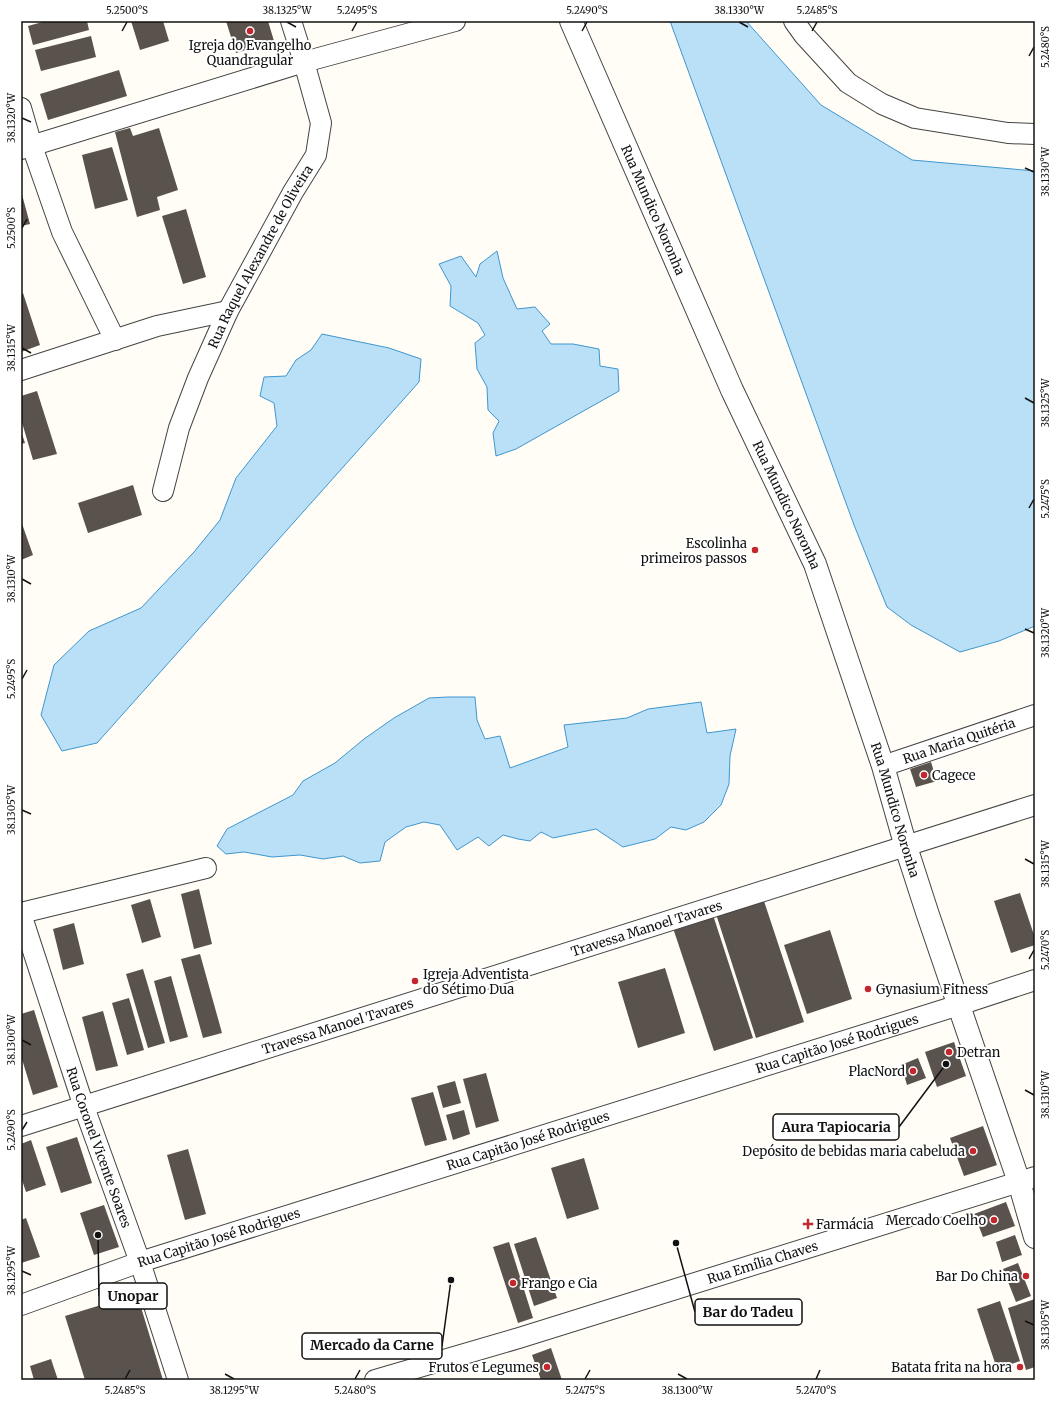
<svg xmlns="http://www.w3.org/2000/svg" width="1056" height="1401" font-family="Merriweather,serif">
<rect width="100%" height="100%" fill="#fffdf5"/>
<!-- water -->
<path fill="#b9e0f7" stroke="#3f96cf" d="M670,21H746L821,105L912,160L1035,171V626L999,641L960,652L911,625L887,607L854,525Z
M497,251L503,278L517,309L535,307L550,324L542,331L551,344H573L599,349L600,366L618,369L619,391L516,449L496,456L493,433L499,421L488,410L487,387L477,369L475,343L485,335L478,323L450,306L451,286L439,264L461,256L476,277L480,264Z
M322,334L389,348L421,359L419,382L97,743L62,751L41,715L54,665L89,631L141,608L194,552L220,520L236,478L277,426L274,403L260,396L264,377L286,376L296,360L311,350Z
M448,697H475L477,720L485,739L500,736L510,768L568,747L564,725L627,718L648,709L701,702L707,733L736,729L730,756L729,784L721,805L704,822L686,830L671,827L655,839L623,847L596,829L553,838L541,832L530,841L518,839L503,835L489,846L478,837L457,850L440,825L424,822L406,827L385,842L380,861L360,863L343,856L323,859L300,855L272,857L244,852L226,854L217,846L227,829L293,795L303,781L335,763L364,739L394,718L429,698Z"/>
<!-- building -->
<path fill="#5a524d" d="M46,21H87L89,30L33,45L28,26Z
M131,21H163L169,41L140,50Z
M226,21H268L274,41L236,53Z
M91,36L96,57L41,71L35,50Z
M119,70L127,96L48,120L40,94Z
M130,128L133,136L159,128L178,190L157,197L160,210L137,217L115,132Z
M112,147L128,200L95,209L82,155Z
M21,191L30,224L21,226Z
M186,209L206,277L183,284L162,216Z
M23,293L40,345L21,352V294Z
M37,391L57,454L33,460L21,419V396Z
M21,431L25,443L21,444Z
M133,485L142,515L88,533L78,503Z
M21,521L33,555L21,560Z
M931,762L937,781L916,787L910,769Z
M199,889L212,944L194,949L181,894Z
M1020,893L1035,938V945L1011,953L994,901Z
M763,898L804,1022L756,1038L716,914Z
M150,899L161,937L142,943L131,905Z
M713,915L753,1038L714,1051L673,928Z
M74,923L84,964L63,970L53,929Z
M830,930L852,999L807,1014L784,945Z
M200,954L222,1033L203,1038L181,959Z
M665,968L685,1033L638,1048L618,982Z
M143,969L165,1043L148,1048L126,974Z
M171,976L188,1037L170,1042L154,981Z
M129,998L144,1050L127,1055L112,1003Z
M34,1010L58,1087L33,1095L21,1056V1014Z
M103,1011L118,1066L96,1071L82,1017Z
M954,1042L966,1076L937,1087L925,1052Z
M918,1058L926,1078L907,1085L901,1065Z
M486,1073L499,1121L476,1128L463,1079Z
M455,1081L461,1103L443,1108L437,1086Z
M433,1092L447,1140L425,1146L411,1098Z
M464,1110L470,1134L453,1140L446,1115Z
M983,1126L997,1165L964,1176L950,1138Z
M77,1137L92,1183L61,1193L46,1147Z
M31,1140L46,1185L26,1192L21,1177V1144Z
M188,1149L206,1214L185,1220L167,1155Z
M584,1158L599,1209L567,1219L551,1168Z
M1006,1202L1015,1226L983,1237L974,1214Z
M104,1205L119,1247L94,1255L80,1213Z
M26,1218L40,1257L21,1263V1220Z
M1015,1235L1022,1255L1002,1262L996,1242Z
M536,1237L557,1298L534,1306L514,1244Z
M509,1242L533,1318L518,1323L493,1247Z
M1018,1263L1031,1296L1016,1302L1003,1269Z
M137,1294L163,1380H85L65,1316Z
M1035,1299V1367L1026,1370L1008,1308Z
M1000,1301L1020,1361L997,1369L977,1309Z
M551,1348L562,1380H541L532,1355Z
M51,1359L58,1380H34L30,1366Z"/>
<g fill="none" stroke-linecap="round" stroke-linejoin="round">
<!-- minor casing -->
<g stroke="#444" stroke-width="22">
<g id="minor">
<path d="M794,21L804,35L848,83L882,104L915,118L1008,133L1035,134"/>
<path d="M21,108L32,146L62,232L115,340"/>
<path d="M21,149L304,62L455,21"/>
<path d="M21,370L157,326L228,311"/>
<path id="s1" d="M163,491L179,428L198,378L228,311L293,192L316,155L321,123L304,62L291,21"/>
<path id="s2" d="M883,766L1035,715"/>
<path d="M21,913L206,868"/>
<path id="s3" d="M21,914L84,1107L140,1262L178,1380"/>
<path id="s4" d="M21,1126L1035,805"/>
<path id="s5" d="M21,1305L140,1262L959,1005L1035,980"/>
<path id="s6" d="M375,1380L519,1338L1035,1177"/>
</g>
</g>
<!-- tertiary casing -->
<g stroke="#444" stroke-width="24">
<g id="tertiary">
<path id="s7" d="M571,21L732,390L815,564L883,766L906,847L927,912L1019,1182L1035,1237"/>
</g>
</g>
<!-- minor -->
<use href="#minor" stroke="#fff" stroke-width="20"/>
<!-- tertiary -->
<use href="#tertiary" stroke="#fff" stroke-width="22"/>
</g>
<!-- ticks -->
<path fill="none" stroke="#111" stroke-width="1.5" d="M287,22L296,27M739,22L748,27M122,31L127,22M352,31L357,22M582,31L587,22M812,31L817,22M1029,56L1034,47M22,118L31,122M1025,168L1034,172M22,228L27,219M22,348L31,353M1025,398L1034,403M1029,508L1034,499M22,579L31,584M1025,629L1034,633M22,679L27,670M22,810L31,814M1025,859L1034,864M1029,959L1034,950M22,1040L31,1045M1025,1090L1034,1095M22,1130L27,1122M22,1271L31,1275M1025,1321L1034,1325M225,1374L234,1379M678,1374L687,1379M125,1379L130,1370M355,1379L360,1370M585,1379L590,1370M816,1379L820,1370"/>
<!-- markers -->
<g fill="#c4262e" stroke="#fff" stroke-width="1.5">
<circle cx="250" cy="31" r="4"/>
<circle cx="755" cy="550" r="4"/>
<circle cx="924" cy="775" r="4"/>
<circle cx="415" cy="981" r="4"/>
<circle cx="868" cy="989" r="4"/>
<circle cx="949" cy="1052" r="4"/>
<circle cx="913" cy="1071" r="4"/>
<circle cx="973" cy="1151" r="4"/>
<circle cx="994" cy="1220" r="4"/>
<path d="M806 1218h4v4h4v4h-4v4h-4v-4h-4v-4h4z"/>
<circle cx="1026" cy="1276" r="4"/>
<circle cx="513" cy="1283" r="4"/>
<circle cx="547" cy="1367" r="4"/>
<circle cx="1020" cy="1367" r="4"/>
</g>
<g text-anchor="middle" stroke-width="4" stroke-linejoin="round" paint-order="stroke">
<!-- poi labels -->
<g font-size="13" fill="#111" stroke="#fff" text-anchor="end">
<text x="250" y="50" text-anchor="middle">Igreja do Evangelho<tspan x="250" dy="15">Quandragular</tspan></text>
<text x="747" y="548">Escolinha<tspan x="747" dy="15">primeiros passos</tspan></text>
<text x="932" y="780" text-anchor="start">Cagece</text>
<text x="423" y="979" text-anchor="start">Igreja Adventista<tspan x="423" dy="15">do Sétimo Dua</tspan></text>
<text x="876" y="994" text-anchor="start">Gynasium Fitness</text>
<text x="957" y="1057" text-anchor="start">Detran</text>
<text x="905" y="1076">PlacNord</text>
<text x="965" y="1156">Depósito de bebidas maria cabeluda</text>
<text x="986" y="1225">Mercado Coelho</text>
<text x="816" y="1229" text-anchor="start">Farmácia</text>
<text x="1018" y="1281">Bar Do China</text>
<text x="521" y="1288" text-anchor="start">Frango e Cia</text>
<text x="539" y="1372">Frutos e Legumes</text>
<text x="1012" y="1372">Batata frita na hora</text>
</g>
<!-- street labels -->
<g font-size="13" fill="#111" stroke="#fff">
<text dy="5" stroke="none"><textPath href="#s7" startOffset="206">Rua Mundico Noronha</textPath></text>
<text dy="5" stroke="none"><textPath href="#s1" startOffset="255">Rua Raquel Alexandre de Oliveira</textPath></text>
<text dy="5" stroke="none"><textPath href="#s7" startOffset="530">Rua Mundico Noronha</textPath></text>
<text dy="5" stroke="none"><textPath href="#s2" startOffset="80">Rua Maria Quitéria</textPath></text>
<text dy="5" stroke="none"><textPath href="#s7" startOffset="854">Rua Mundico Noronha</textPath></text>
<text dy="5" stroke="none"><textPath href="#s4" startOffset="656">Travessa Manoel Tavares</textPath></text>
<text dy="5" stroke="none"><textPath href="#s4" startOffset="332">Travessa Manoel Tavares</textPath></text>
<text dy="5" stroke="none"><textPath href="#s5" startOffset="857">Rua Capitão José Rodrigues</textPath></text>
<text dy="5" stroke="none"><textPath href="#s5" startOffset="533">Rua Capitão José Rodrigues</textPath></text>
<text dy="5" stroke="none"><textPath href="#s3" startOffset="246">Rua Coronel Vicente Soares</textPath></text>
<text dy="5" stroke="none"><textPath href="#s5" startOffset="209">Rua Capitão José Rodrigues</textPath></text>
<text dy="5" stroke="none"><textPath href="#s6" startOffset="405">Rua Emília Chaves</textPath></text>
</g>
</g>
<!-- callouts -->
<path fill="none" stroke="#111" stroke-width="1.5" d="M946 1064L899 1127M98 1235L99 1296M676 1243L695 1312M451 1280L442 1346"/>
<g fill="#111" stroke="#fff" stroke-width="1.5">
<circle cx="946" cy="1064" r="4"/>
<circle cx="98" cy="1235" r="4"/>
<circle cx="676" cy="1243" r="4"/>
<circle cx="451" cy="1280" r="4"/>
</g>
<g fill="#fff" stroke="#111" stroke-width="1.5">
<rect x="773" y="1114" width="126" height="26" rx="4"/>
<rect x="99" y="1283" width="68" height="26" rx="4"/>
<rect x="695" y="1299" width="107" height="26" rx="4"/>
<rect x="302" y="1333" width="140" height="26" rx="4"/>
</g>
<g font-size="14" text-anchor="middle" font-weight="bold" fill="#111">
<text x="836" y="1132">Aura Tapiocaria</text>
<text x="133" y="1301">Unopar</text>
<text x="748" y="1317">Bar do Tadeu</text>
<text x="372" y="1350">Mercado da Carne</text>
</g>
<!-- border -->
<rect width="1056" height="1401" fill="none" stroke="#ffffff" stroke-width="44"/>
<rect x="22" y="22" width="1012" height="1357" fill="none" stroke="#111" stroke-width="1.5"/>
<g font-size="10" text-anchor="middle" fill="#111">
<text x="127" y="14">5.2500°S</text>
<text x="287" y="14">38.1325°W</text>
<text x="357" y="14">5.2495°S</text>
<text x="587" y="14">5.2490°S</text>
<text x="739" y="14">38.1330°W</text>
<text x="817" y="14">5.2485°S</text>
<text transform="translate(1045 47) rotate(-90)" y="4">5.2480°S</text>
<text transform="translate(11 118) rotate(-90)" y="4">38.1320°W</text>
<text transform="translate(1045 172) rotate(-90)" y="4">38.1330°W</text>
<text transform="translate(11 228) rotate(-90)" y="4">5.2500°S</text>
<text transform="translate(11 348) rotate(-90)" y="4">38.1315°W</text>
<text transform="translate(1045 403) rotate(-90)" y="4">38.1325°W</text>
<text transform="translate(1045 499) rotate(-90)" y="4">5.2475°S</text>
<text transform="translate(11 579) rotate(-90)" y="4">38.1310°W</text>
<text transform="translate(1045 633) rotate(-90)" y="4">38.1320°W</text>
<text transform="translate(11 679) rotate(-90)" y="4">5.2495°S</text>
<text transform="translate(11 810) rotate(-90)" y="4">38.1305°W</text>
<text transform="translate(1045 864) rotate(-90)" y="4">38.1315°W</text>
<text transform="translate(1045 950) rotate(-90)" y="4">5.2470°S</text>
<text transform="translate(11 1040) rotate(-90)" y="4">38.1300°W</text>
<text transform="translate(1045 1095) rotate(-90)" y="4">38.1310°W</text>
<text transform="translate(11 1130) rotate(-90)" y="4">5.2490°S</text>
<text transform="translate(11 1271) rotate(-90)" y="4">38.1295°W</text>
<text transform="translate(1045 1325) rotate(-90)" y="4">38.1305°W</text>
<text x="125" y="1394">5.2485°S</text>
<text x="234" y="1394">38.1295°W</text>
<text x="355" y="1394">5.2480°S</text>
<text x="585" y="1394">5.2475°S</text>
<text x="687" y="1394">38.1300°W</text>
<text x="816" y="1394">5.2470°S</text>
</g>
</svg>
